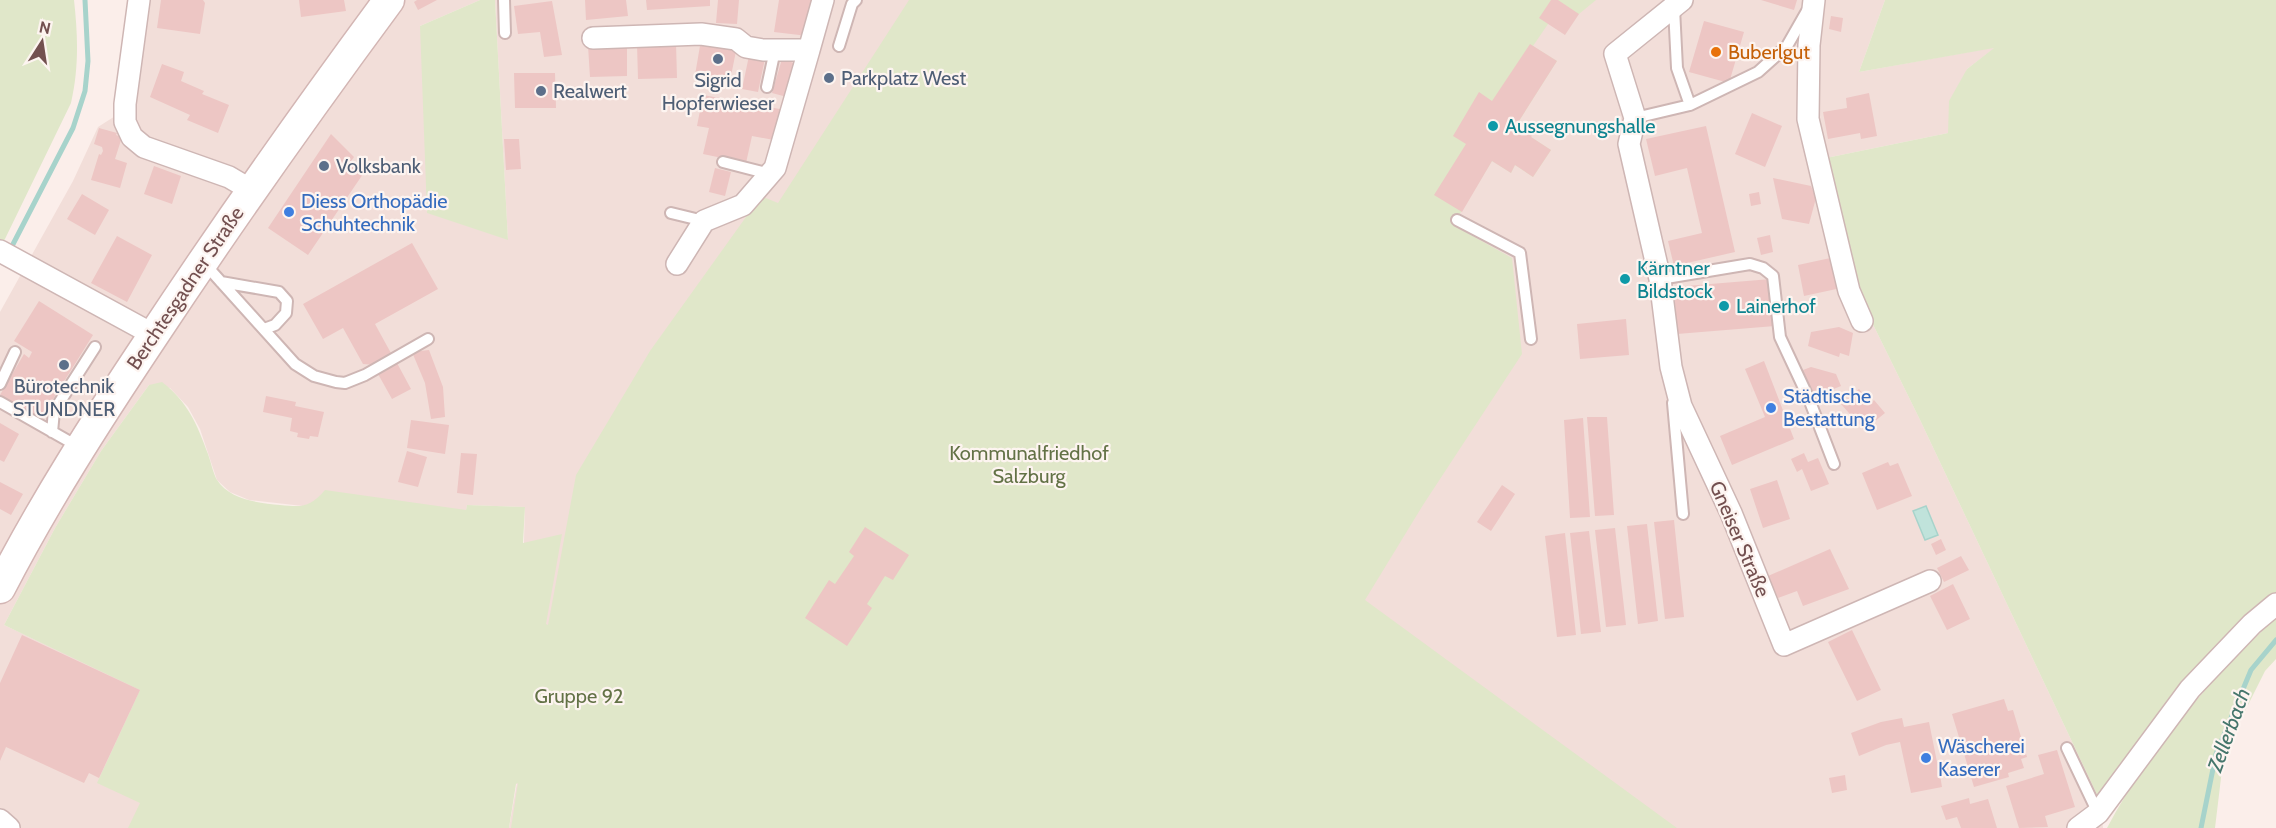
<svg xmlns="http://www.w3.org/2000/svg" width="2276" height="828" font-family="Cabin,sans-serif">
<rect width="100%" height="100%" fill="#fbeeea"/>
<!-- residential -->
<path fill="#f2ded9" d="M149,0H480L420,26L508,240L495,0H1885L1859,72L1996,47L1967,69L1948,133L1826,158L1857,292L1921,422L2100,801L2103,828H509L517,783L525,507L467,505L466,511L325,491L313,503L303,506L249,500L230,492L217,480L200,429L188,407L170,388L149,385L101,451L55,528L4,625L277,753L242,828H0V312L73,181L98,127L134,104Z"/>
<!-- green -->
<path fill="#e0e7c9" d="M0,0H74C78,36 79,68 71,103L4,241L0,239Z
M480,0H495L508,240L427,213L420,26Z
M909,0H1596L1579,14L1548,24L1533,46L1557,61L1519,121L1535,131L1531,137L1551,150L1533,177L1515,165L1511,173L1492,161L1453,225L1512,258L1522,354L1423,505L1365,600L1677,828H511L518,783L516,784L509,828H128L140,803L97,783L140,690L4,625L55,528L101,451L149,385L162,382C188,402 197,424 208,454C211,462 213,473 217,480C230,500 259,503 280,505C303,507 309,508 325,490L466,510L467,505L525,507L523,543L562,534L546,624L548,625L576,475L650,351L761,196L778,203Z
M1885,0H2276V592L2255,611L2100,801L1921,422L1857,292L1826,158L1948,133L1949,101L1967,69L1994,48L1859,72Z
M2276,618V659L2265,671L2224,753L2215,828H2107C2146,753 2214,675 2276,618Z"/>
<!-- water -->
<path fill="#c0e3db" stroke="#a7d3cb" stroke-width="1.5" d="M1926,506L1938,535L1925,540L1913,511Z"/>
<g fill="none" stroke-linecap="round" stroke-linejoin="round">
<!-- stream -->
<path stroke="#a7d3cb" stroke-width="5" d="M10,250L73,128L85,91L88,61L85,0
M2201,828L2216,754L2251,670L2276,640"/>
</g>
<!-- building -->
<path fill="#edc6c4" d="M161,0H203L205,3L200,34L157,28Z
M299,0H344L346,11L301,17Z
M417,0H437L418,10L414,2Z
M585,0H626L628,16L586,20Z
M646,0H710V6L647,10Z
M718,0H739L737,24L716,23Z
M779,0H814L808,36L774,32Z
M1551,0H1558L1579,14L1565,35L1539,18Z
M1761,0H1797L1794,10Z
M552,1L562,55L544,57L540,32L518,34L514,6Z
M1831,16L1843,18L1841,32L1829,29Z
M1704,21L1744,32L1729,83L1689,72Z
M701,40L737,46L730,81L695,75Z
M676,43L677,78L638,79L637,44Z
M1530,44L1557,61L1519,121L1535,131L1531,137L1551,150L1533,177L1515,165L1511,173L1492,161L1462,212L1434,195L1466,144L1453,136L1479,92L1492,101Z
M627,45V76L590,77L588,46Z
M750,51L766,54L758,92L742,89Z
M782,59L797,64L787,97L772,93Z
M162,64L184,72L181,81L204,91L202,94L229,105L218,133L187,120L190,115L150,97Z
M514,73H555L556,108H515Z
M1869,93L1877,136L1861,139L1860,133L1828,139L1823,112L1847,108L1846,98Z
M703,95L785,110L779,141L752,136L746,163L703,154L709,128L697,126Z
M1752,113L1782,126L1765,167L1735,154Z
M1706,126L1735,252L1674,266L1668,241L1702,233L1687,168L1655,176L1646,139Z
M99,128L117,133L116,135L122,137L115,159L127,163L120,188L91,180L99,154L101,155L103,151L102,147L94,144Z
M331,134L354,157L349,164L363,174L308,255L268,228Z
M504,139H519L521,169L506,170Z
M154,166L181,176L172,204L144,194Z
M715,168L731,172L725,196L709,192Z
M1773,178L1811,186L1816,198L1809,224L1782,219Z
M1759,192L1761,204L1751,206L1749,194Z
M82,194L109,210L95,235L67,219Z
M1770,235L1773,252L1761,255L1757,238Z
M117,236L152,255L127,302L91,283Z
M412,243L438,289L375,324L392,355L375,365L363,364L343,328L323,339L303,304Z
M1835,257L1841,288L1804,296L1798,265Z
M1771,279L1775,326L1677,334L1674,287Z
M39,301L93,335L40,420L0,395L24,354L29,358L32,352L14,341Z
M1626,319L1629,355L1580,359L1577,324Z
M1839,327L1853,333L1849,356L1840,353L1839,357L1808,346L1811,332Z
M429,350L443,387L445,417L431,419L425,383L412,352Z
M1764,361L1794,439L1732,465L1720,436L1765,417L1745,369Z
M397,363L411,389L392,399L378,374Z
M1811,367L1836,374L1841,386L1814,397L1803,370Z
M1859,389L1871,403L1874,400L1885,413L1864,430L1841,404Z
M266,396L296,402L295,406L324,412L318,437L310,436L309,439L297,437L298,433L290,431L292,418L263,412Z
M1587,417H1607L1614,515L1595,516Z
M1583,418L1590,517L1570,518L1564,420Z
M411,420L449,425L445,454L407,448Z
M0,423L19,434L4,462L0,460Z
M407,451L427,457L418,487L398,482Z
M461,453L477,454L473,495L457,493Z
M1804,453L1808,462L1818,458L1829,484L1811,491L1802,469L1797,472L1791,459Z
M1888,462L1890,466L1898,463L1912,496L1877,510L1862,473Z
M1777,480L1790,519L1763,528L1750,489Z
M0,482L23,494L11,515L0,509Z
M1502,485L1515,494L1491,531L1477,522Z
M1674,520L1684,617L1665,619L1654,522Z
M1647,524L1658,621L1638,624L1627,526Z
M865,527L909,555L893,580L885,576L867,604L872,608L847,646L805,618L829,580L835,584L854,556L849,552Z
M1615,528L1626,625L1606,627L1595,530Z
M1589,531L1601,632L1581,634L1570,533Z
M1565,533L1576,635L1557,637L1545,536Z
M1941,539L1946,550L1936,555L1931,544Z
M1830,549L1849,589L1803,606L1797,591L1778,598L1768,576Z
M1961,556L1969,570L1944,582L1937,568Z
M1953,584L1970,619L1947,630L1930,596Z
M1852,630L1881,690L1857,701L1828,642Z
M22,635L140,690L99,778L89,773L84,783L6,747L0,761V683Z
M2004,699L2008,711L2013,710L2027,757L2021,759L2024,768L2008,773L2009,777L1974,787L1952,714Z
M1902,718L1904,727L1929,722L1937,762L1944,761L1947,773L1940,775L1942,787L1911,793L1900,742L1886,745L1859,756L1851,733L1881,722Z
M2057,750L2075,807L2045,816L2048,827L2019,828L2006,786L2044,774L2038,755Z
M1845,775L1847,790L1832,793L1829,778Z
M1969,798L1970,804L1988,799L1997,828H1961L1957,817L1946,820L1941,806Z"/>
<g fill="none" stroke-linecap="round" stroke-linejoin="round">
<!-- lane casing -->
<g stroke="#ceb6b4" stroke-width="14">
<path id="lane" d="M504,0L505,33
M1674,8L1677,68L1690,105
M839,46L852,4L856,0
M767,87L775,50
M1635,118L1690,105L1758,72L1787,46L1807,11
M723,162L770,174
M671,213L704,221
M1457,220L1520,253L1531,339
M202,265L213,273L295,364L314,376L336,382L345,383L365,375L428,339
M1660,279L1750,264L1763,268L1773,276L1780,337L1809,399L1834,464
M221,282L279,292L287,301L286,313L275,325L264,329
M0,384L15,352
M0,402L79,447
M1673,403L1683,514
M52,432L54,411L95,347
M2067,748L2098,813"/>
</g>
<!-- street casing -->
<g stroke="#ceb6b4" stroke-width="24">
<path id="street" d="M139,0L125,104V122L132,137L144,147L229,177L251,190
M1682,0L1615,54L1635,118L1629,144L1660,279L1671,367L1681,406L1731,513L1784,645L1930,581
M1814,0L1809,45L1808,119L1849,291L1862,321
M593,38L701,34L736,39L746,47L763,50H809L823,0
M0,251L154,335
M677,264L704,221L743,205L775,168L809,50
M0,820L9,828
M2078,828L2098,813L2190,689L2252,624L2276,604"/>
</g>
<!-- secondary casing -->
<g stroke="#d3b6b4" stroke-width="33">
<path id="secondary" d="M0,588C45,501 97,420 151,339C227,224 307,111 389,0"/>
</g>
<!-- lane -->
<use href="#lane" stroke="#fff" stroke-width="10"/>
<!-- street -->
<use href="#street" stroke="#fff" stroke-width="21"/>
<!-- secondary -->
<use href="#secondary" stroke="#fff" stroke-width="30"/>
</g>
<!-- markers -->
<circle fill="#e8710a" stroke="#fdf4f0" stroke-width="2" cx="1716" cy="52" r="6"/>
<g fill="#5c6f8a" stroke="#fdf4f0" stroke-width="2">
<circle cx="718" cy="59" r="6"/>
<circle cx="829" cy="78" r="6"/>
<circle cx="541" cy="91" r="6"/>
<circle cx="324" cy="166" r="6"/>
<circle cx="64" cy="365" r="6"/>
</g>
<g fill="#0f9aa8" stroke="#fdf4f0" stroke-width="2">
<circle cx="1493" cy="126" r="6"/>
<circle cx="1625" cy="279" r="6"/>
<circle cx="1724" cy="306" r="6"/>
</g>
<g fill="#3f7fe0" stroke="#fdf4f0" stroke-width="2">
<circle cx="289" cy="212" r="6"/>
<circle cx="1771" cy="408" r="6"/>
<circle cx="1926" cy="758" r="6"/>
</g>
<g text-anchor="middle" stroke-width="4.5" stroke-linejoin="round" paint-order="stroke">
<!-- food labels -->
<g font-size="20" fill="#c56008" stroke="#fdf4f0" text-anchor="start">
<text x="1728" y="59">Buberlgut</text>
</g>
<!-- service labels -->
<g font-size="20" fill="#4e5e75" stroke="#fdf4f0" text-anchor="start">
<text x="841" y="85">Parkplatz West</text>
<text x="718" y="87" text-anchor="middle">Sigrid<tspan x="718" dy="23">Hopferwieser</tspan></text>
<text x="553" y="98">Realwert</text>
<text x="336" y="173">Volksbank</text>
<text x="64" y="393" text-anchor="middle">Bürotechnik<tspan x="64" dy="23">STUNDNER</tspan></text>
</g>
<!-- culture labels -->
<g font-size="20" fill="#0d838f" stroke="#fdf4f0" text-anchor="start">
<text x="1505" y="133">Aussegnungshalle</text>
<text x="1637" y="275">Kärntner<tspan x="1637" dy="23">Bildstock</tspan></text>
<text x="1736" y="313">Lainerhof</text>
</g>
<!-- shop labels -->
<g font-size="20" fill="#366cbe" stroke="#fdf4f0" text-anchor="start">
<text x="301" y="208">Diess Orthopädie<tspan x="301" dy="23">Schuhtechnik</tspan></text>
<text x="1783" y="403">Städtische<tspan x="1783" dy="23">Bestattung</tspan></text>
<text x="1938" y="753">Wäscherei<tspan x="1938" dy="23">Kaserer</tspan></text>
</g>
<!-- street labels -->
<g font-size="20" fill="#735050" stroke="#fdf4f0">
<text transform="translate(185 288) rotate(-56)" y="7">Berchtesgadner Straße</text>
<text transform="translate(1740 539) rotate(67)" y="7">Gneiser Straße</text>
</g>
<!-- park labels -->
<g font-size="20" fill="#637246" stroke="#fdf4f0">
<text x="1029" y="460">Kommunalfriedhof<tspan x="1029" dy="23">Salzburg</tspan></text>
<text x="579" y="703">Gruppe 92</text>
</g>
<!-- water labels -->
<g font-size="21" font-style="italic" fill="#45766c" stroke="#fdf4f0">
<text transform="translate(2229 730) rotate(-70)" y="7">Zellerbach</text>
</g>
</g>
<!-- north arrow -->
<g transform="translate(42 42) rotate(12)" stroke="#fdf4f0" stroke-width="4.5" paint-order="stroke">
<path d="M0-4.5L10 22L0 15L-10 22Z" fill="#735050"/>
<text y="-9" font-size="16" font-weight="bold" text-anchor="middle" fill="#735050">N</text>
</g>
</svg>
